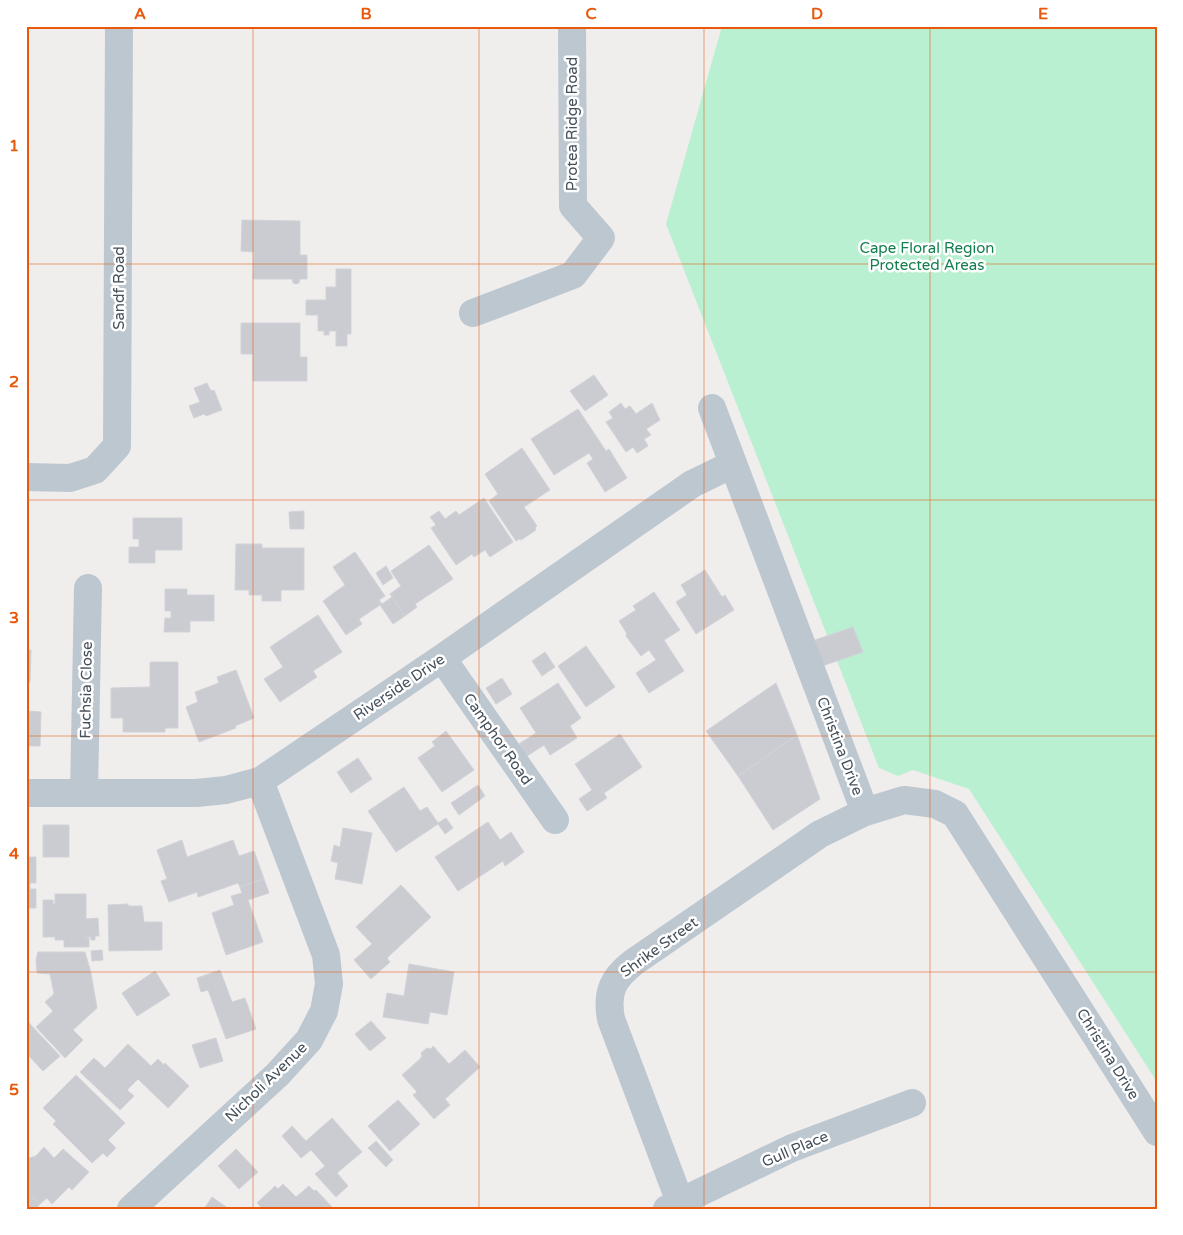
<svg xmlns="http://www.w3.org/2000/svg" width="1183" height="1235" font-family="'Varela Round',sans-serif">
<rect width="100%" height="100%" fill="#f0eded"/>
<!-- green -->
<path fill="#b9f0d1" d="M722,26H1157V1082L969,789L913,770L898,776L879,768L666,224Z"/>
<!-- building -->
<path fill="#caccd2" stroke="#d1d3d9" d="M242,220L300,221V255H307V279H300L299,283L296,284L293,283L292,279H253L254,252L241,251Z
M336,269H351V334H347V346H336V331H329V335H324V331H318V315H306V300H326V287H336Z
M241,323H300V357H307V381H253V354H241Z
M594,375L608,395L585,411L570,391Z
M207,383L211,391L214,390L222,410L206,416L204,414L194,418L189,406L200,402L194,388Z
M621,403L625,409L630,406L636,414L652,403L660,420L646,429L651,435L644,439L648,446L637,453L633,447L626,452L606,422L613,418L609,412Z
M578,409L606,451L609,449L627,478L605,492L587,463L593,459L589,453L554,475L531,439Z
M522,448L550,490L524,507L537,526L535,528L536,530L521,540L519,539L516,541L489,501L498,494L485,474Z
M484,498L513,542L490,557L485,550L474,557L472,554L456,565L431,528L436,525L430,517L439,511L445,519L456,511L459,515Z
M304,511V529H290L289,512Z
M133,518H182V550H155V563H129V547H139V539H133Z
M236,544H262V548H304V590H281V601H262V595H249V590H235Z
M429,545L453,579L415,604L417,607L405,616L390,594L401,586L391,571Z
M355,552L385,596L379,600L382,604L392,597L405,616L393,624L380,605L359,619L362,624L346,635L323,601L345,585L333,567Z
M386,566L393,578L383,585L376,573Z
M705,570L722,597L725,595L734,610L696,634L676,602L687,595L681,585Z
M165,589H187V595H214V621H190V632H164L165,618H171V611H165Z
M654,592L680,630L664,640L684,671L649,693L636,673L656,660L649,650L641,656L626,636L627,634L619,621L636,610L633,606Z
M318,615L342,652L313,671L317,677L280,702L264,679L283,667L270,647Z
M853,627L863,652L822,666L815,640Z
M586,646L615,687L586,707L558,666Z
M26,650H31L30,682H26Z
M545,652L555,667L542,676L532,661Z
M150,662H178V728H165V732H123V718H111V688L150,687Z
M236,670L254,718L235,726L236,728L199,742L186,707L198,702L195,692L219,683L217,677Z
M502,678L512,694L496,704L486,688Z
M558,683L581,718L570,726L577,738L550,755L544,745L527,756L519,744L536,733L520,708Z
M776,683L797,735L738,776L706,731Z
M26,711L41,712L40,746H26Z
M446,731L474,770L442,792L418,758L435,746L432,742Z
M620,734L642,767L604,793L607,798L587,811L579,799L592,790L575,764Z
M797,735L820,799L773,830L738,776Z
M358,758L372,779L351,793L337,772Z
M478,785L485,796L459,815L451,803Z
M404,787L420,811L427,807L438,823L446,818L453,828L445,834L438,824L396,852L368,811Z
M488,822L500,840L511,832L524,852L505,866L503,861L458,891L435,857Z
M43,825H69V857H43Z
M343,828L372,833L362,884L335,879L338,863L331,861L334,845L340,847Z
M182,840L187,857L233,840L239,856L254,851L264,879L240,887L238,883L198,897L197,892L169,902L161,881L167,879L157,850Z
M26,857H36V883H30V889H36V908H26Z
M264,879L269,893L248,900L263,942L226,955L212,913L234,905L231,896L242,893L240,887Z
M401,885L431,917L387,958L390,962L371,979L354,960L372,944L356,927Z
M55,894H86V919L98,918L99,936H95V940H91V937H86L89,938V947H64V940H55V937H43V900H53V904H55Z
M128,904V906H142L144,922H162V950L109,951L108,905Z
M102,950L103,960L92,961L91,951Z
M38,952H85L91,973L97,1008L73,1030L83,1040L65,1058L36,1027L53,1011L45,1002L54,994L50,974L37,973L36,960Z
M409,964L454,972L447,1015L430,1012L428,1024L383,1017L387,993L404,996Z
M220,970L232,1002L245,998L256,1029L226,1039L208,990L201,992L197,978Z
M155,971L170,995L137,1016L122,993Z
M371,1021L386,1038L370,1051L355,1034Z
M29,1023L60,1056L43,1071L28,1055L26,1057V1025Z
M216,1038L223,1061L200,1068L192,1045Z
M128,1044L151,1066L158,1059L164,1065L165,1063L189,1086L168,1108L138,1079L127,1090L134,1096L120,1110L80,1072L94,1058L105,1068Z
M433,1046L449,1064L465,1050L480,1067L445,1099L450,1105L434,1119L413,1095L417,1092L402,1075L420,1059L422,1056L421,1053L427,1048L431,1049Z
M76,1075L125,1123L108,1140L116,1148L107,1157L103,1153L92,1163L53,1124L56,1121L43,1108Z
M398,1100L420,1124L390,1151L368,1126Z
M332,1118L362,1152L337,1173L348,1186L336,1197L315,1174L325,1166L311,1150L301,1158L282,1136L292,1126L306,1141Z
M376,1141L393,1160L386,1167L368,1148Z
M44,1147L54,1158L63,1149L89,1172L72,1190L69,1187L52,1204L47,1198L40,1204L26,1191V1159L36,1156Z
M236,1149L258,1172L239,1189L218,1166Z
M283,1184L296,1197L309,1186L314,1191L316,1190L333,1208L263,1209L257,1203L275,1186L278,1189Z
M26,1191L40,1204L36,1209H26Z
M212,1197L229,1209H204Z"/>
<g fill="none" stroke-linecap="round" stroke-linejoin="round">
<!-- minor -->
<path stroke="#bdc7d0" stroke-width="28" d="M473,313L573,275L601,238L573,206L572,26
M712,408L865,812L904,800L935,804L955,814L1157,1132
M26,477L70,478L95,470L117,446L119,26
M442,658L555,820
M26,793H196L226,790L260,781L442,658L692,484L733,464
M84,793L88,588
M680,1202L792,1148L912,1103
M131,1209L277,1075L309,1040L324,1011L329,984L326,955L260,781
M667,1209L680,1202L611,1019C606,992 613,978 634,962L820,834L865,812"/>
</g>
<!-- grid -->
<path fill="none" stroke="#e8590c" stroke-width="1" stroke-opacity="0.55" d="M253,26V1209M479,26V1209M704,26V1209M930,26V1209M26,264H1157M26,500H1157M26,736H1157M26,972H1157"/>
<g text-anchor="middle" stroke-width="5" stroke-linejoin="round" paint-order="stroke">
<!-- street labels -->
<g font-size="15" fill="#45505b" stroke="#fff">
<text transform="translate(572 124) rotate(-90)" y="5">Protea Ridge Road</text>
<text transform="translate(119 288) rotate(-90)" y="5">Sandf Road</text>
<text transform="translate(399 687) rotate(-34)" y="5">Riverside Drive</text>
<text transform="translate(86 690) rotate(-89)" y="5">Fuchsia Close</text>
<text transform="translate(498 739) rotate(55)" y="5">Camphor Road</text>
<text transform="translate(840 746) rotate(69)" y="5">Christina Drive</text>
<text transform="translate(659 947) rotate(-36)" y="5">Shrike Street</text>
<text transform="translate(1108 1054) rotate(58)" y="5">Christina Drive</text>
<text transform="translate(266 1082) rotate(-44)" y="5">Nicholi Avenue</text>
<text transform="translate(795 1149) rotate(-23)" y="5">Gull Place</text>
</g>
<!-- park labels -->
<g font-size="15" fill="#137f4e" stroke="#fff">
<text x="927" y="253">Cape Floral Region<tspan x="927" dy="17">Protected Areas</tspan></text>
</g>
</g>
<!-- border -->
<rect width="1183" height="1235" fill="none" stroke="#ffffff" stroke-width="55"/>
<rect x="28" y="28" width="1128" height="1180" fill="none" stroke="#e8590c" stroke-width="2"/>
<g font-size="16" text-anchor="middle" font-weight="bold" fill="#e8590c">
<text x="140" y="19">A</text>
<text x="366" y="19">B</text>
<text x="591" y="19">C</text>
<text x="817" y="19">D</text>
<text x="1043" y="19">E</text>
<text x="14" y="151">1</text>
<text x="14" y="387">2</text>
<text x="14" y="623">3</text>
<text x="14" y="859">4</text>
<text x="14" y="1095">5</text>
</g>
</svg>
